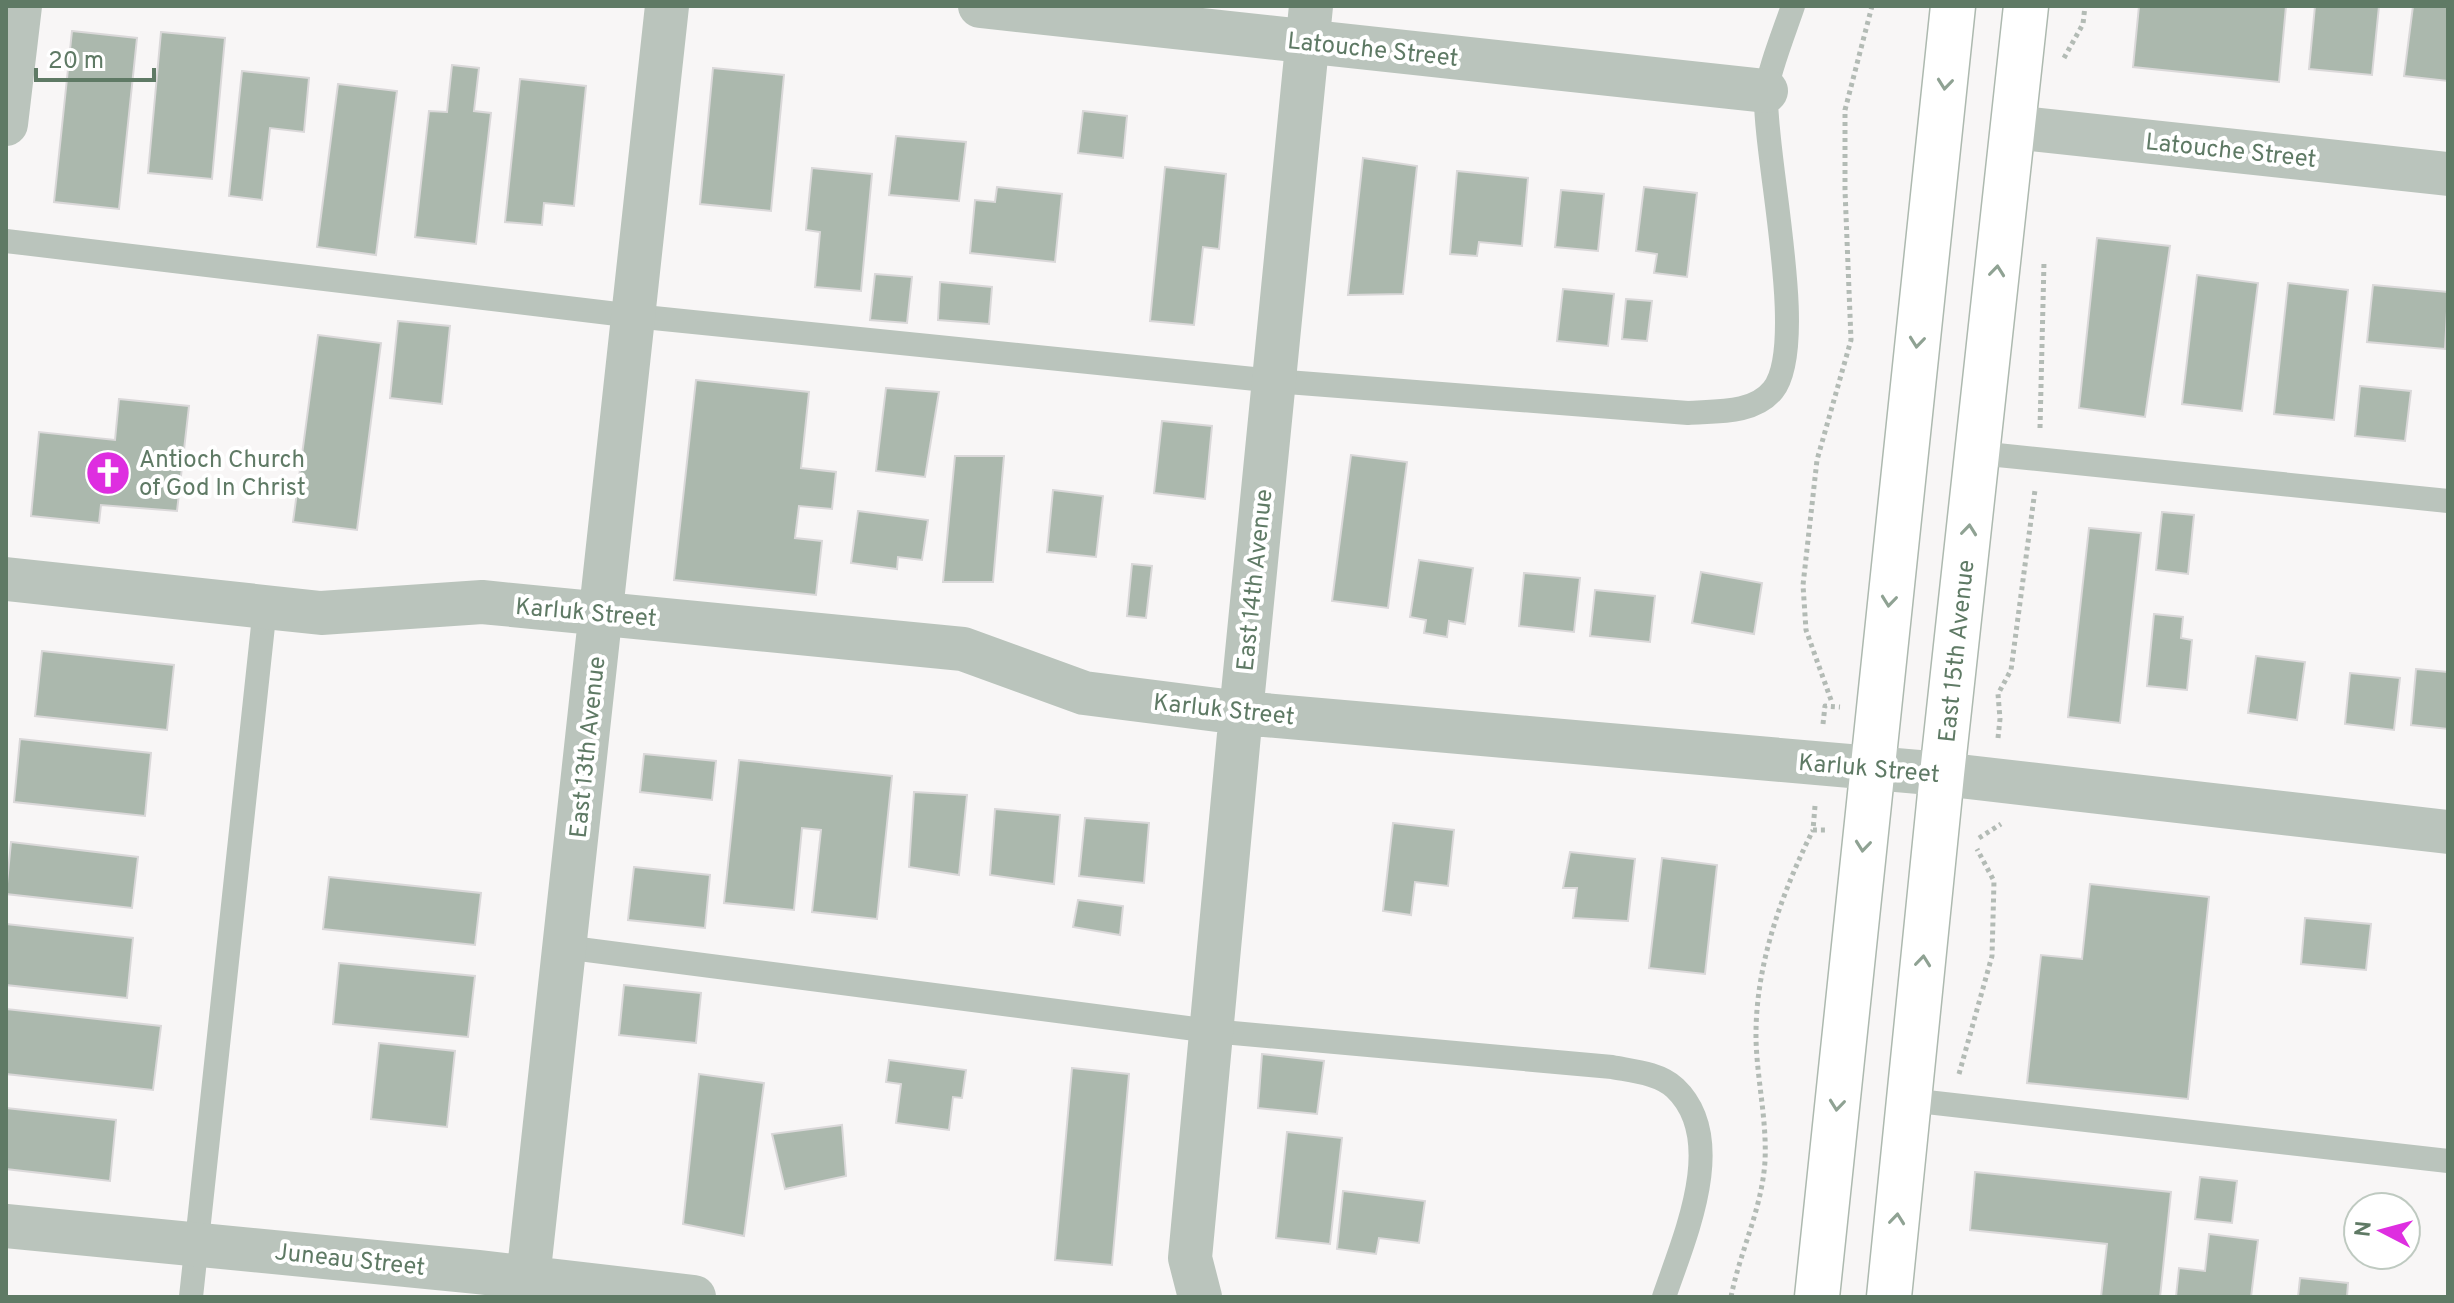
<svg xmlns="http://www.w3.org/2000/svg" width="2454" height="1303" font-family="Overpass,sans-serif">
<rect width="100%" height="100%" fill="#f8f6f6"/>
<!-- building -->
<path fill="#abb8ad" stroke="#dad8d9" stroke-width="2" d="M2139,6H2286L2279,82L2133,67Z
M2315,6H2379L2372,75L2309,69Z
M2413,6H2448V81L2404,76Z
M72,31L137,38L119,209L54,202Z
M161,32L225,38L212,179L148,173Z
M452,65L479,68L474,111L491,113L476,244L415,237L429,111L447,112Z
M713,68L784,75L771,211L700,204Z
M242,71L309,78L304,132L270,128L262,200L229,196Z
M520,79L586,86L574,206L544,203L542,225L505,222Z
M338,84L397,91L376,255L317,247Z
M1083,111L1127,116L1123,158L1078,153Z
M896,136L966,142L959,201L889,195Z
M1363,158L1417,166L1403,294L1348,295Z
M1165,167L1226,174L1219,249L1203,247L1194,325L1150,321Z
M812,168L872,174L861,291L815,287L820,232L806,230Z
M1457,171L1528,178L1522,246L1479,242L1477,256L1450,254Z
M997,187L1062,194L1055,262L970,253L975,200L995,202Z
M1644,187L1697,193L1687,277L1654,273L1657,254L1636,251Z
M1561,190L1604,194L1598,251L1555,247Z
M2097,238L2170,246L2145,417L2079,408Z
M875,274L912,277L907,323L870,320Z
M2197,275L2258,283L2242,411L2182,404Z
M940,282L992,287L989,324L938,320Z
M2288,283L2348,290L2334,420L2274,414Z
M2373,285L2448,292L2445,349L2367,342Z
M1563,289L1614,294L1608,346L1557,341Z
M1626,299L1652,301L1647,341L1622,339Z
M398,321L450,326L442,404L390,398Z
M318,335L381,343L357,530L293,522Z
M696,380L809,392L801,468L836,472L832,509L799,506L795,538L822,541L816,595L674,580Z
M2360,386L2411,391L2405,441L2355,436Z
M886,388L939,392L925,477L876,471Z
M119,399L189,406L177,511L101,505L99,523L31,516L39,432L115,440Z
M1162,421L1212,426L1205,499L1154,493Z
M1351,455L1407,462L1388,608L1332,601Z
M955,456H1004L993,582H943Z
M1053,490L1103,496L1096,557L1047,552Z
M858,511L928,520L922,560L898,557L897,569L851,563Z
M2162,512L2194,515L2188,574L2156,570Z
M2089,528L2141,533L2120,723L2068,717Z
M1419,560L1473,568L1465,624L1449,621L1447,637L1424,633L1426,620L1410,617Z
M1132,564L1152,566L1146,618L1127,616Z
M1701,572L1762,583L1754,634L1692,623Z
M1524,573L1580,578L1574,632L1519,626Z
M1595,590L1655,596L1650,642L1590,636Z
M2154,614L2183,617L2181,638L2192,640L2187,690L2147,686Z
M42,651L174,665L167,730L35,716Z
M2256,656L2305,662L2297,720L2248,713Z
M2416,669L2448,672V729L2411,725Z
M2350,673L2400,678L2394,730L2345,724Z
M20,739L151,753L145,816L14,802Z
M644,754L716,761L712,800L640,792Z
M739,760L892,776L877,919L812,912L821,830L802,828L794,910L724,903Z
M914,792L967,795L959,875L909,867Z
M995,809L1060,815L1054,884L990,875Z
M1085,818L1149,823L1144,883L1079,876Z
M1393,823L1454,830L1448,886L1415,882L1411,915L1383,911Z
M11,842L138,857L132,908L6,894Z
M1570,852L1635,859L1628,921L1573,918L1577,888H1563Z
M1662,858L1717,865L1705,974L1649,968Z
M634,867L710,875L705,928L628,920Z
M329,877L481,893L475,945L323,929Z
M2090,884L2209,897L2188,1099L2027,1083L2041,955L2082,959Z
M1078,900L1123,906L1120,935L1073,927Z
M2305,918L2371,924L2366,970L2301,964Z
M6,924L133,938L127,998L6,985Z
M339,963L475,976L468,1037L333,1024Z
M624,985L701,993L696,1043L619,1035Z
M6,1009L161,1026L153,1090L6,1074Z
M379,1043L455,1051L447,1127L371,1119Z
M1262,1054L1324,1061L1317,1114L1258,1108Z
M889,1060L966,1070L962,1098L953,1097L949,1130L896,1123L901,1084L886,1082Z
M1072,1068L1129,1074L1112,1265L1055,1260Z
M699,1074L764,1083L744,1236L683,1224Z
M6,1108L116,1120L110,1181L6,1169Z
M842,1125L846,1176L785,1189L772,1134Z
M1287,1132L1342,1138L1330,1244L1276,1238Z
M1975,1172L2171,1192L2160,1297H2101L2107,1244L1970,1230Z
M2200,1177L2237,1181L2232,1223L2195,1219Z
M1343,1191L1425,1201L1419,1243L1379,1238L1376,1254L1337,1249Z
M2209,1234L2258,1240L2251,1297H2176L2179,1268L2205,1271Z
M2300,1278L2348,1283L2347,1297H2298Z"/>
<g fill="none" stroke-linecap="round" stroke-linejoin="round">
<!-- secondary casing -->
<g stroke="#adb9af" stroke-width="47">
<path id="secondary" d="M1817,1297L1953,6
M1889,1297L1942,774L2026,6"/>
</g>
<!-- path -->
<path stroke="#b3bbb5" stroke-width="5" stroke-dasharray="4 4" stroke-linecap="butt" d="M2064,58L2083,24L2085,6
M2040,428L2044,262
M1831,700L1806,630L1803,585L1817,460L1851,340L1845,190V110L1872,6
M1823,724L1825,706L1840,707
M1998,738L2000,719L1998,694L2011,670L2035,490
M1815,806L1813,830H1827
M1979,838L2001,824
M1959,1074L1992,956L1994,881L1977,849
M1731,1297C1740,1251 1762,1209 1765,1161C1767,1120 1757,1080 1756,1039C1755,966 1781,895 1813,830"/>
<!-- lane -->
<path stroke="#bac4bc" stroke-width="24" d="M6,241L634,316L1274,381L1688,413C1716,411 1754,414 1773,390C1809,345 1764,156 1766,94C1767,75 1786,27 1793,6
M1978,453L2448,501
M564,947L1211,1031L1612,1067C1632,1071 1659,1073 1675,1088C1729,1139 1684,1238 1664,1297
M1909,1100L2448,1161
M191,1297L265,607"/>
<!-- street -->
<path stroke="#bac4bc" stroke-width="44" d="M980,6L1766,91
M6,124L20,6
M2013,127L2448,174
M6,579L321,613L482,602L963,649L1084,693L1241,713L1942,774L2448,832
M6,1226L478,1272L694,1297
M526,1297L667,6
M1200,1297L1190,1258L1241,713L1311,6"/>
<!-- secondary -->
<use href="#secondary" stroke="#fff" stroke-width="44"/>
</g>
<!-- one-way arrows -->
<defs><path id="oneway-chevron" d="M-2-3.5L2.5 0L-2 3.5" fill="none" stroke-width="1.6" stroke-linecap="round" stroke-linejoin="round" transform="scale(2)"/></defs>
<g stroke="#8fa293">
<use href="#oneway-chevron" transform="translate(1945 84) rotate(96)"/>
<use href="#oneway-chevron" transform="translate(1997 271) rotate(-84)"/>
<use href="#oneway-chevron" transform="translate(1917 342) rotate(96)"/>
<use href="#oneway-chevron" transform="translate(1969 530) rotate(-84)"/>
<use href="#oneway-chevron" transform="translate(1889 601) rotate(96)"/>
<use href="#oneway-chevron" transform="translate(1863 846) rotate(96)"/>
<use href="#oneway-chevron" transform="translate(1923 961) rotate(-84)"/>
<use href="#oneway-chevron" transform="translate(1837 1105) rotate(96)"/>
<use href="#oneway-chevron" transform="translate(1897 1219) rotate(-84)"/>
</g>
<!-- icons -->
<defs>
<g id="church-disc" transform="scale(2.3)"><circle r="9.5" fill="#de2ee0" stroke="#fff"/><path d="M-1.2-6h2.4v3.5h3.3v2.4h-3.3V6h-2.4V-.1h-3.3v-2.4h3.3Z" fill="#fff"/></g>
</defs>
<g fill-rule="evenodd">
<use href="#church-disc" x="108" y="473"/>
</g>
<g text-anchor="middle" stroke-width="8" stroke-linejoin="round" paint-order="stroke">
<!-- street labels -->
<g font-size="24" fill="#5f7a65" stroke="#fff">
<text transform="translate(1373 49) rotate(6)" y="8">Latouche Street</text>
<text transform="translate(2231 150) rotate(6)" y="8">Latouche Street</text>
<text transform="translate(1254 580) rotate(-84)" y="8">East 14th Avenue</text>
<text transform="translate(586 612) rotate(5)" y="8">Karluk Street</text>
<text transform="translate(1956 651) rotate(-84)" y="8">East 15th Avenue</text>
<text transform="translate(1224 709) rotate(6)" y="8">Karluk Street</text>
<text transform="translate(587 747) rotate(-84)" y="8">East 13th Avenue</text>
<text transform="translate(1869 768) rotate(5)" y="8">Karluk Street</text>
<text transform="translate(350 1259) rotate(6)" y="8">Juneau Street</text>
</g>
<!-- poi labels -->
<g font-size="24" fill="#5f7a65" stroke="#fff" text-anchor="start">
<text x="139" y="467">Antioch Church<tspan x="139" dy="28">of God In Christ</tspan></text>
</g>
</g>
<!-- border -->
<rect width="2454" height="1303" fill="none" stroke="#5f7a65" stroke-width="16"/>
<!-- north arrow -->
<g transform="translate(2382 1231) rotate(276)"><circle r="38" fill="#ffffff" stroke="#bfcac1" stroke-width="2"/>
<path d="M0-6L14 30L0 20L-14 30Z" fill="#de2ee0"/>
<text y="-12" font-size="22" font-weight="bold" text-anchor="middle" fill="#5f7a65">N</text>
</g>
<!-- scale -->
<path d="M36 68v12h118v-12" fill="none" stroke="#5f7a65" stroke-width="4"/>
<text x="48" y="68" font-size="24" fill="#5f7a65" stroke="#ffffff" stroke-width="6" paint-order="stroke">20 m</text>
</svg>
